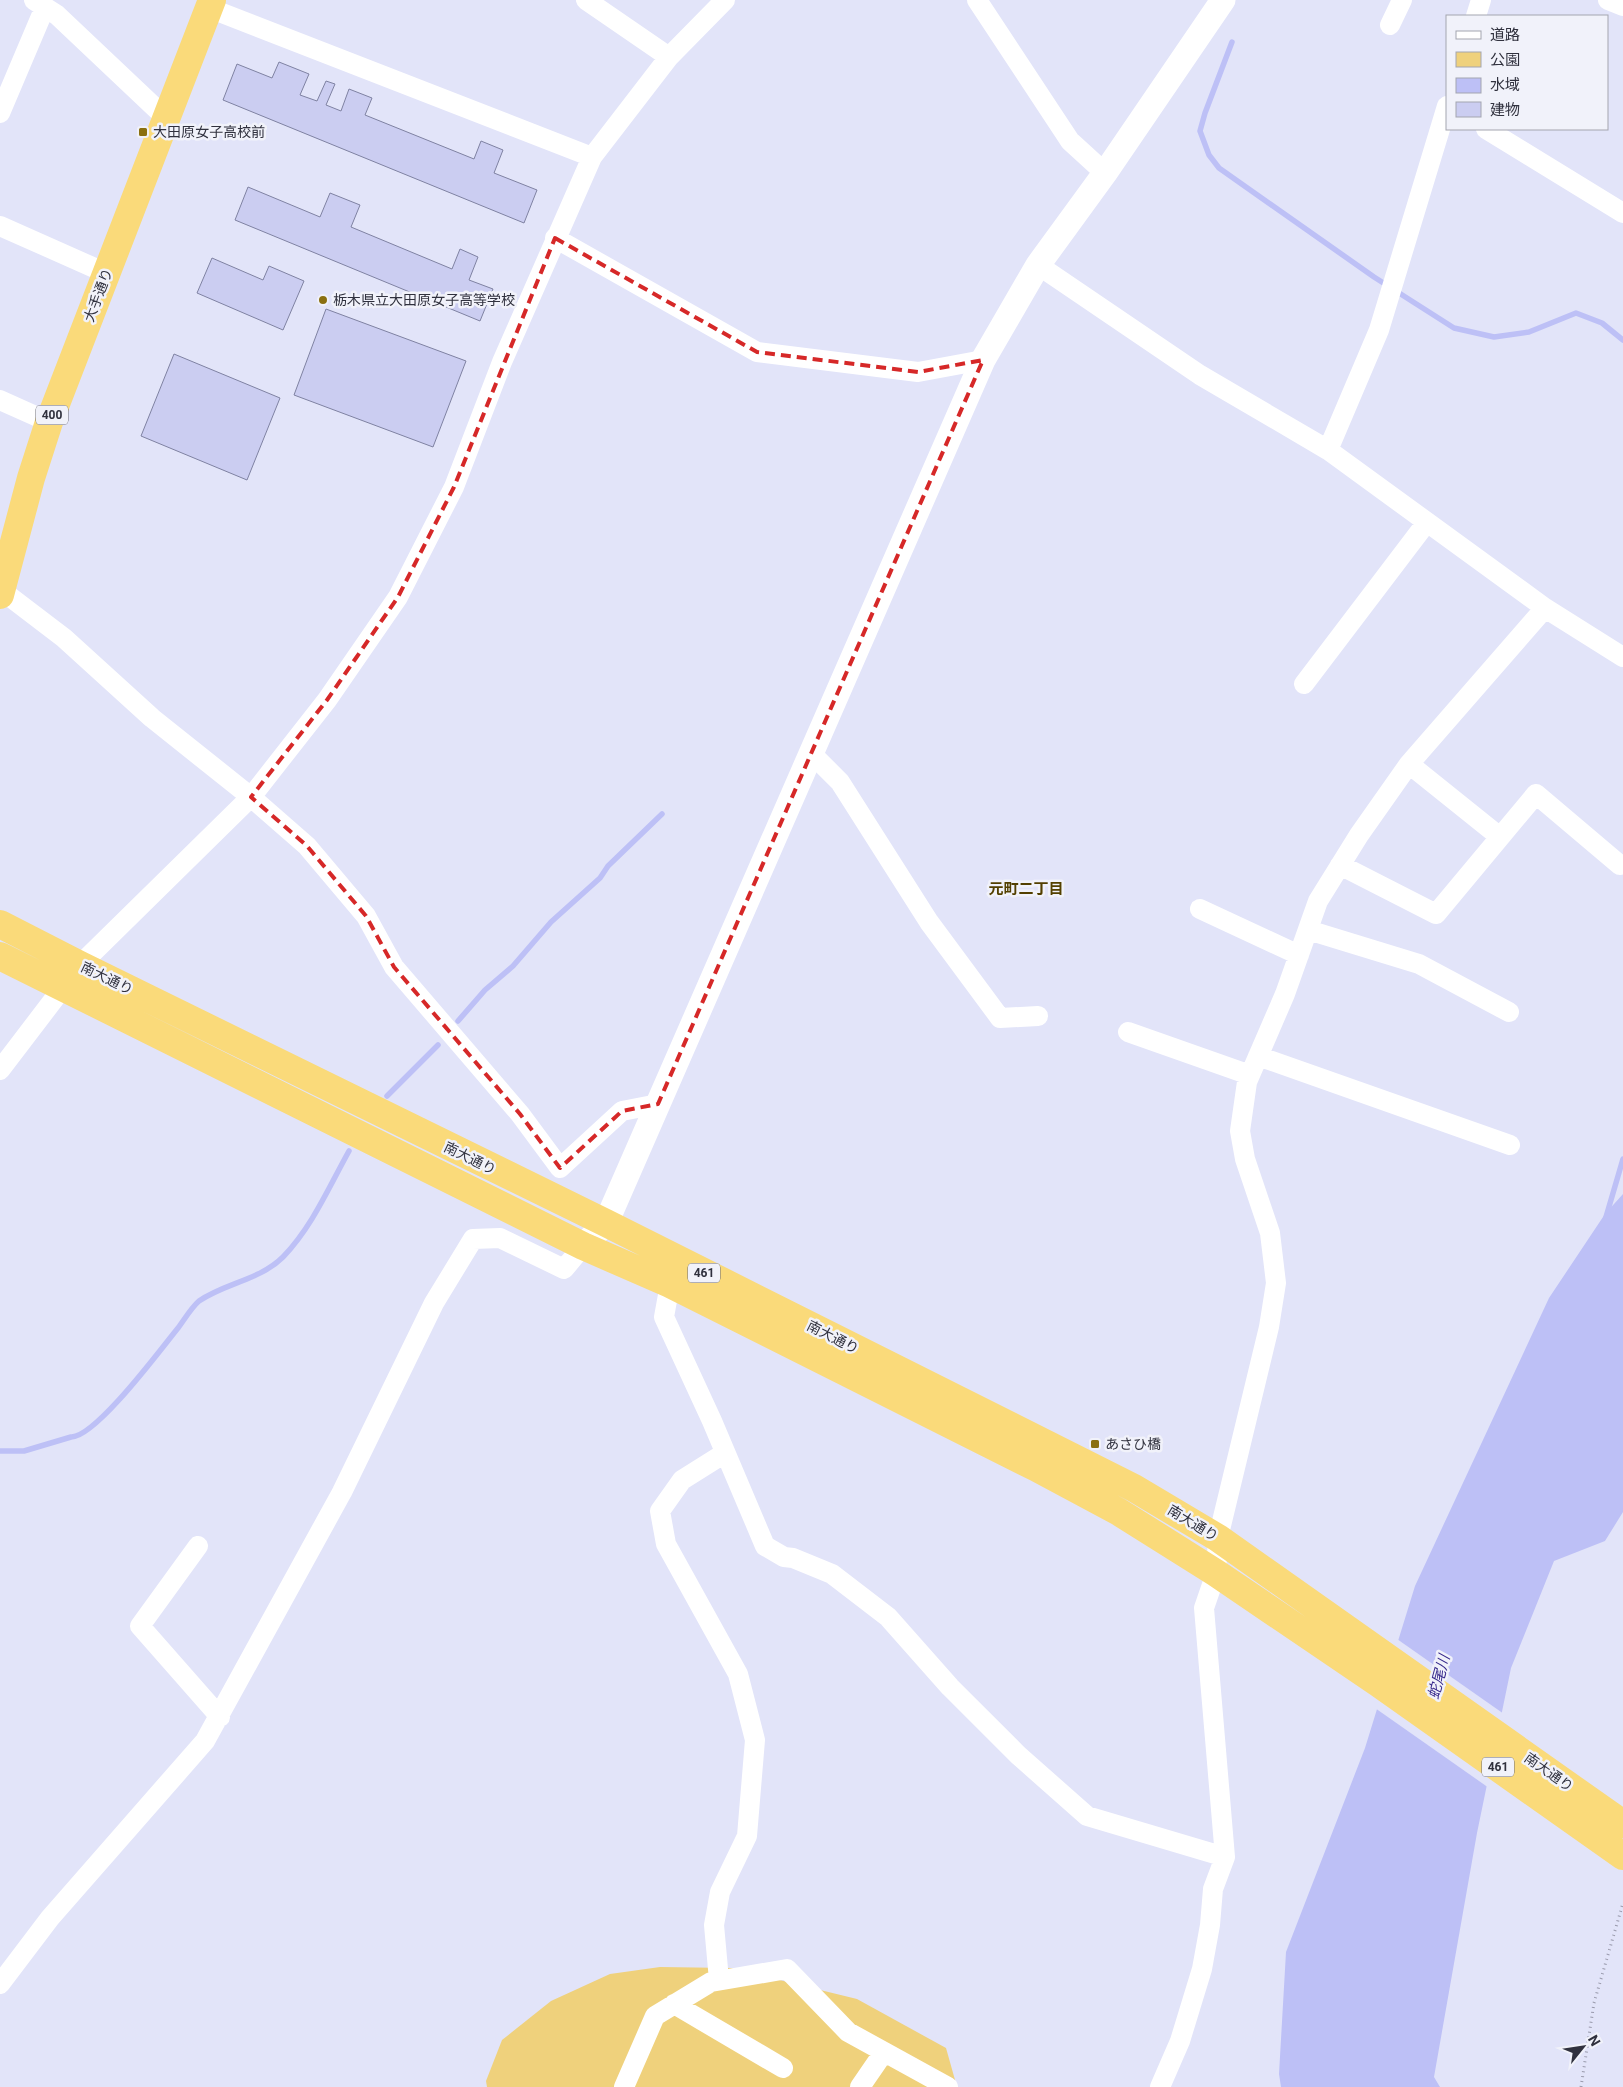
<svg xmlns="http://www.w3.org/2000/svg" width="1623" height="2087" font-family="Roboto,'Noto Sans JP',sans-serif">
<rect width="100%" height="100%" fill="#e2e4f9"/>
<!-- green -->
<path fill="#efd17c" d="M660,1967L731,1968L857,1999L946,2048L957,2087H487L486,2081L502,2040L551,2001L610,1974Z"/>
<!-- water -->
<path fill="#bdc0f6" d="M1623,1194V1512L1605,1541L1554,1561L1511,1668L1477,1833L1434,2077L1440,2087H1281L1279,2074L1286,1952L1365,1748L1415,1586L1549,1298L1605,1214Z"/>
<!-- pier -->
<path fill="#e2e4f9" d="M1397,1639L1504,1714L1489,1788L1375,1708Z"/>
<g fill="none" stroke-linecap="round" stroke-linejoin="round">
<!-- stream -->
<path stroke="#bdc0f6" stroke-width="5.5" d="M1232,42L1205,113L1200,131L1209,155L1219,168L1374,277L1454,328L1494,337L1529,332L1576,313L1602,323L1623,340
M458,1021L485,990L513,966L551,922L600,878L608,866L662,814
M387,1096L438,1045
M1606,1217L1623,1159
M0,1451H24L71,1437C95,1438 161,1349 178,1328C184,1320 191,1308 199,1301C225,1283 260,1280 283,1257C312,1227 329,1187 349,1151"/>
</g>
<!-- building -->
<path fill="#cbcdf1" stroke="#7f82a2" d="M279,62L309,74L300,95L317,101L326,81L335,84L326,105L341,111L349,89L372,98L365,115L474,159L481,141L503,150L494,173L537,190L524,223L223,100L237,64L272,78Z
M248,187L320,217L330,193L360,205L351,227L452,269L460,249L478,257L469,280L493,289L480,321L235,220Z
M212,258L263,280L269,266L304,281L283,330L197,293Z
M326,309L466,361L433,447L294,395Z
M174,354L280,398L247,480L141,436Z"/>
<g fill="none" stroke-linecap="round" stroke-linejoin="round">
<!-- path -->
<path stroke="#999aac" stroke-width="3" stroke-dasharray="1 4" stroke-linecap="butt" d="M1581,2087L1594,2003L1623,1903"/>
<!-- minor -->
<path stroke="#fff" stroke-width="20" d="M34,0L57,15L167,119
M586,0L669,57
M977,0L1070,141L1105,173
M1608,0L1623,6
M209,8L592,157
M1476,16L1481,0
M1390,25L1402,0
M0,113L45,7
M1486,129L1623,213
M0,226L106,273
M555,238L757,352L918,372L983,360
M1038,265L1200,375L1328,450L1545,608L1623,657
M0,400L49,422
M1328,450L1379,330L1447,106
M1,590L64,638L152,718L251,797L307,846L366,916L394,967L520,1114L560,1168L622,1111L658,1104
M1304,684L1427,522
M811,753L840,782L929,922L1000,1018L1038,1016
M1409,764L1500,837
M1340,865L1436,914L1536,794L1620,865
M1200,909L1299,955
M1308,930L1419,964L1509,1012
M1128,1032L1250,1075
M1258,1056L1510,1145
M0,1070L80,965L251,797L327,700L398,597L454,487L502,362L592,157L669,57L725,0
M670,1284L664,1317L712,1421L765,1546L784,1557L793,1558L832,1574L888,1617L950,1687L1018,1755L1087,1816L1225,1857
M198,1546L140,1626L220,1717
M719,1980L714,1925L720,1892L747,1836L755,1740L738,1674L666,1544L660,1511L682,1480L725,1453
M0,1984L50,1918L205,1741L342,1492L434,1303L473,1239L500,1238L564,1269L583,1246
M674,2004L783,2068
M624,2087L655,2016L711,1982L787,1969L848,2032L948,2087
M860,2087L884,2052
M1160,2087L1180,2041L1202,1969L1210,1925L1213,1889L1225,1857L1204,1608L1216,1573L1218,1538L1269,1327L1276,1283L1270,1233L1245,1159L1240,1131L1247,1082L1285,994L1318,901L1359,835L1409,764L1545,608"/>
<!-- tertiary -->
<path stroke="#fff" stroke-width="25" d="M583,1246L606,1223L983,360L1038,265L1105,173L1223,0"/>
<!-- trunk -->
<path stroke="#fada7a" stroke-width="28" d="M0,595L31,478L49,422L212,0
M0,924L80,965L606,1223L1134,1488L1218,1538L1623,1824
M0,956L583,1246L670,1284L1035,1467L1119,1512L1216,1573L1378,1683L1623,1856"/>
</g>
<!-- marked area -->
<path fill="none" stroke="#d62828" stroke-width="4" stroke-dasharray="10 6" stroke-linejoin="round" d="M555,238L757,352L918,372L983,360L658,1104L622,1111L560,1168L520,1114L394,967L366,916L307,846L251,797L327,700L398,597L454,487Z"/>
<!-- markers -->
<g fill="#8a6f10" stroke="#f1f2fa" stroke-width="2">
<rect x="138" y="127" width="10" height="10" rx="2.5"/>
<circle cx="323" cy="300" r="5"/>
<rect x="1090" y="1439" width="10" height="10" rx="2.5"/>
</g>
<g text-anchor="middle" stroke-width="5" stroke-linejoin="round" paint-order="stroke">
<!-- shield labels -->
<g fill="#f1f2fa" stroke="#6a6b76" stroke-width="1">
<rect x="36" y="405.5" width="32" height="19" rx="4"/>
<rect x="688" y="1263.5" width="32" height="19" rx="4"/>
<rect x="1482" y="1757.5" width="32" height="19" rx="4"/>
</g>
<g font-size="12" font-weight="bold" fill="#30313e">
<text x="52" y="419">400</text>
<text x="704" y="1277">461</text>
<text x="1498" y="1771">461</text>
</g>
<!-- poi labels -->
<g font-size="14" fill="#30313e" stroke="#f1f2fa" text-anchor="start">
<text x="153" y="137">大田原女子高校前</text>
<text x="333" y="305">栃木県立大田原女子高等学校</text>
<text x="1105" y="1449">あさひ橋</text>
</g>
<!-- street labels -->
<g font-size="14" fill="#30313e" stroke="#f1f2fa">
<text transform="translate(98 295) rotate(-69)" y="5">大手通り</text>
<text transform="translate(107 978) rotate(26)" y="5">南大通り</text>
<text transform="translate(470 1158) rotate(26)" y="5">南大通り</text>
<text transform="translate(833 1337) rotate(27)" y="5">南大通り</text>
<text transform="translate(1193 1523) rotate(31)" y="5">南大通り</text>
<text transform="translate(1549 1772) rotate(35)" y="5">南大通り</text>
</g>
<!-- neighbourhood labels -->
<g font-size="15" font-weight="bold" fill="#534000" stroke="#f1f2fa">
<text x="1026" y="894">元町二丁目</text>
</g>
<!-- water labels -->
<g font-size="15" font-style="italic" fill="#36288b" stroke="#f1f2fa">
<text transform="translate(1439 1677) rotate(-75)" y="5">蛇尾川</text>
</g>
</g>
<!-- legend -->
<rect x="1446" y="15" width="162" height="115" fill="#f1f2fa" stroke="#a4a5af"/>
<rect x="1456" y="31" width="25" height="8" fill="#ffffff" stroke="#a4a5af"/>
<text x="1490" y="40" font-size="15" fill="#30313e">道路</text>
<rect x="1456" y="52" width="25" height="15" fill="#efd17c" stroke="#a4a5af"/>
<text x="1490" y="65" font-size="15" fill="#30313e">公園</text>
<rect x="1456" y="78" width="25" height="15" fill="#bdc0f6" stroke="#a4a5af"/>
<text x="1490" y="90" font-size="15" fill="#30313e">水域</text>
<rect x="1456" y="102" width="25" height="15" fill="#cbcdf1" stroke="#a4a5af"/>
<text x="1490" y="115" font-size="15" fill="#30313e">建物</text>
<!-- north arrow -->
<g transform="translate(1583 2047) rotate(60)" stroke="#f1f2fa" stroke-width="4" paint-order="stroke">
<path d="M0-4L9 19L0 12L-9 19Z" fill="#30313e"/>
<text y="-8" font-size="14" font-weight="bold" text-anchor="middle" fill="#30313e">N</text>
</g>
</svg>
